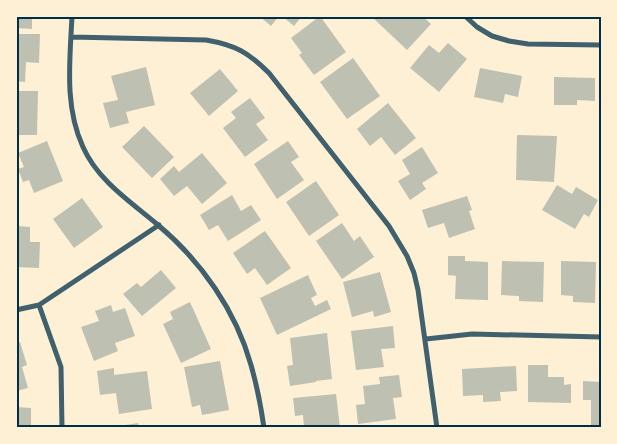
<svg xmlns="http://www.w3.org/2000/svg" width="617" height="444" font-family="'DM Sans',sans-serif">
<rect width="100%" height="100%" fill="#fdf0d5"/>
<!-- building -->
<path fill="#bec0b2" d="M16,16H32V29L16,28Z
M259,16H279L271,26Z
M282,16H302L294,26Z
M320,16L346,52L314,75L299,55L302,53L291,38Z
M371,16H422L431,24L407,50Z
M19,34H40L39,63L26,62L25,82L16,81V43H19Z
M448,43L467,59L439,92L410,68L429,45L439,53Z
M353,58L380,96L347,119L320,82Z
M146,67L155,105L126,112L129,123L110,128L103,103L118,100L111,76Z
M480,68L522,76L518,97L505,94L503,103L474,97Z
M220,69L238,91L209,116L190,93Z
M554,77L595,78V101L577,100V105H554Z
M19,91H38L37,135H16V99H19Z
M250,98L265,118L256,124L268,140L245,157L223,128L236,118L231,112Z
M388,103L416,138L395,155L381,137L370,146L357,129Z
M144,126L174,157L152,178L122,147Z
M517,135L557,136L554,182L516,180Z
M47,141L63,181L34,193L29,180L23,182L18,169L24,167L18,153Z
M288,141L299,157L291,162L304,180L277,199L254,164Z
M422,147L438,173L422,183L426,189L410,200L398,181L410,174L402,160Z
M202,153L227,183L202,204L187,186L174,196L160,179L174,166L179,172Z
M316,181L339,215L309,236L286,202Z
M557,185L572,194L576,187L598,200L589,217L584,214L575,229L542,210Z
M232,195L241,211L251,205L261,220L228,241L218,225L209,230L200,215Z
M467,196L472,210L469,211L475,229L449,238L444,223L428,228L422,210Z
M82,198L103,227L74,248L53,219Z
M342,223L354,241L360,236L374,257L342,279L316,241Z
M16,226L30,227V242H40L39,268L16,267Z
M265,231L291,268L267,285L255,268L247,274L233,253Z
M448,256H465V261L488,262V300L455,299L456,276L448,275Z
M502,261L544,262L543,302L519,301V296L501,295Z
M561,261L596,262L595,303L573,302V296L561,295Z
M161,270L176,288L142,316L123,294L137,283L141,287Z
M380,272L391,312L374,317L373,311L352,317L343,282Z
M308,275L317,295L311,298L315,306L327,300L331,309L277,335L260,298Z
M190,302L211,349L181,363L163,324L173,319L170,312Z
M111,305L113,312L125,308L135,336L115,343L118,351L94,361L81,327L99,321L95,311Z
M393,326L395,348L381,349L384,367L356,370L351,331Z
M327,333L332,379L316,381V382L290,386L287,366L293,365L290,338Z
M20,342L27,365L22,367L28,388L16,391V343Z
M220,361L229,410L202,415L200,405L192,407L184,367Z
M528,365H548V377H564V385L571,384V403L528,402Z
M516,366L517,391L500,392L501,401L483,402V395L463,396L462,369Z
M114,368V375L147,371L152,409L119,414L116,393L100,395L97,371Z
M399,375L402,397L393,398L396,419L358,424L356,405L365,404L363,386L380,384L379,377Z
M583,381L601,382V428H591V400H583Z
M336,394L340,428H304L303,415L295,416L293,398Z
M16,407L31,408V428H16Z
M138,423L139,428H113V427Z"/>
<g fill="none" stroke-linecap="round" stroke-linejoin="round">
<!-- minor -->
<path stroke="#3f606c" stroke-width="5" d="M72,16C70,60 64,106 83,147C98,181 131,202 158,225C201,261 236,311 251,365C257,386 261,406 264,428
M465,16L477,27L492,36L509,41L528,44L601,45
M71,37L206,40C235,45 248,52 269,73L389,226L407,256L414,273L418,290L437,428
M39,305L61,367L62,428
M16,310L39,305L159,225
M426,339L472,334L601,337"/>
</g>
<!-- border -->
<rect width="617" height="444" fill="none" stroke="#fdf0d5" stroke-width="35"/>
<rect x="18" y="18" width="582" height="408" fill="none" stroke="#003049" stroke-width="2"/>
</svg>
